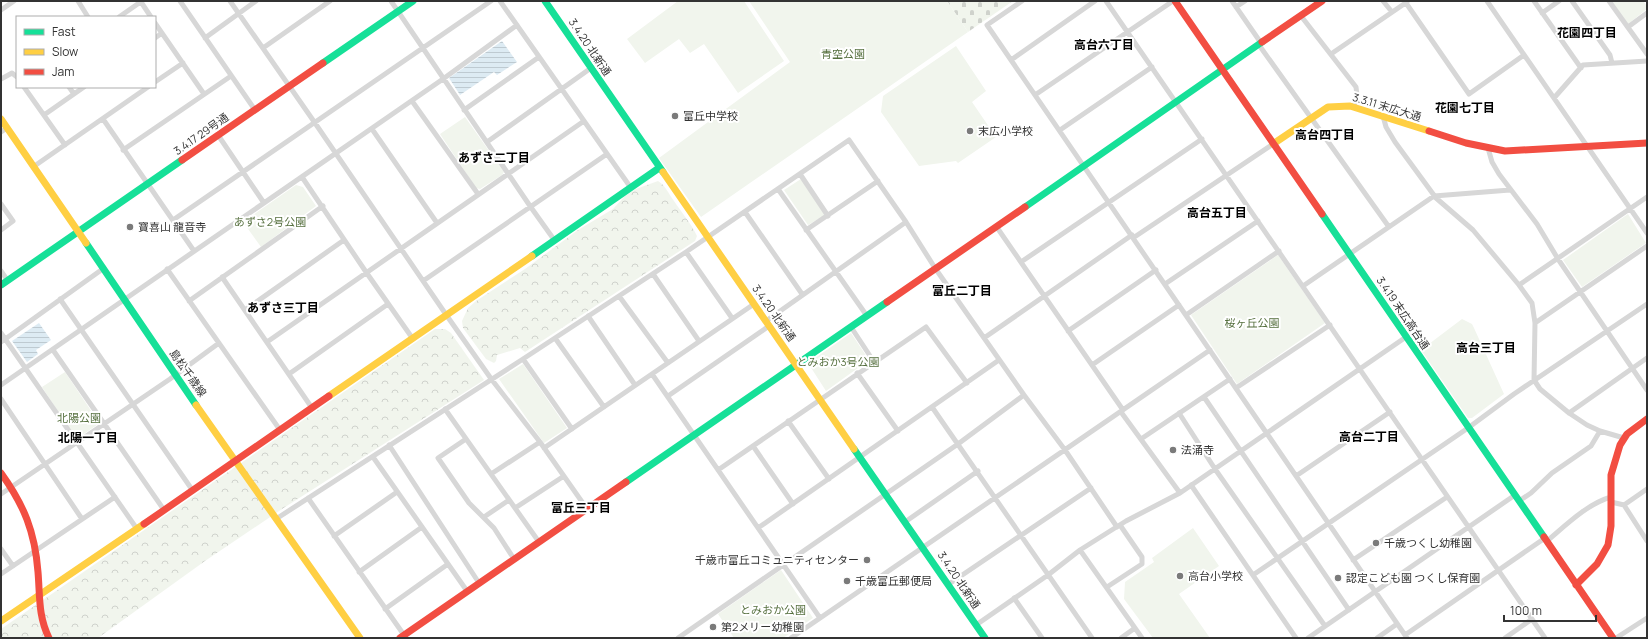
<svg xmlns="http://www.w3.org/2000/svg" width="1648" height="639" font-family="Manrope,'Noto Sans JP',sans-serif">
<defs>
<pattern id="forest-crowns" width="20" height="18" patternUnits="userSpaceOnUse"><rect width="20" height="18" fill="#f1f5ed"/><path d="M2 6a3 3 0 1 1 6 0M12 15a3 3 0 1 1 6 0" fill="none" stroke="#cfd2cc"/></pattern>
<pattern id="cemetery-stones" width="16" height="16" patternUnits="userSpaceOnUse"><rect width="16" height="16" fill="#f1f5ed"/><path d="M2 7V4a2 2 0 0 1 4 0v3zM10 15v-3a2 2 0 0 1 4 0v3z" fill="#cfd2cc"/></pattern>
<pattern id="water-rules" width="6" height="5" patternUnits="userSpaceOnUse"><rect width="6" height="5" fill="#ddebf3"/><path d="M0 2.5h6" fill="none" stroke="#becad1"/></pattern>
</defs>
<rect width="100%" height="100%" fill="#fff"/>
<!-- forest -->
<path fill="url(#forest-crowns)" d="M658,181C666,186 668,193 674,201C682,213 691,223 697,236L695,241L525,352L520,348L497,355L496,361L494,363L486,359L463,328L462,321L468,308L476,301L525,269L578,230L613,209L625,196L636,189Z
M435,329H445L451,333L484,380L282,509L205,561L98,638H1V629Z"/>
<!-- cemetery -->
<path fill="url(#cemetery-stones)" d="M947,1H1013L968,32Z"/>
<!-- park -->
<path fill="#f1f5ed" d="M678,1H744L784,61L738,93L704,44L690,53L679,39L645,63L627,39Z
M749,1H947L968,32L701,217L659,158L790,62Z
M1611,1H1643L1647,6V9L1628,24Z
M956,46L986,91L972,102L996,137L958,163L956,161L919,166L881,112L883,96Z
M465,117L504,172L502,175L480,189L476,188L440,134Z
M801,179L825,215L808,225L784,190Z
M296,185L303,187L316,206L261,247L243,222Z
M1628,214L1646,243L1582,287L1563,260Z
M1278,255L1325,323L1237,384L1191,315Z
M1462,319L1472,324L1474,328L1504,394L1472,418H1468L1421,350Z
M851,333L869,360L826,391L808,363Z
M523,364L567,428L544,443L499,379Z
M65,372L98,421L97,425L78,438L75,437L42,387Z
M1193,528L1219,566L1179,594L1210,638H1153L1124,599L1125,582L1154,562L1152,558Z
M781,570L813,618L783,638H734L718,614Z"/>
<!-- water -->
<path fill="url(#water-rules)" d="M502,41L517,62L497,75L494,72L460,95L449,78Z
M39,323L51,340L36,350L38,354L27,362L12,341Z"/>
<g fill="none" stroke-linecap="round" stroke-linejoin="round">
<!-- street -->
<path stroke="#d7d7d7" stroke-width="5" d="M78,1L88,17
M180,1L255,110
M230,1L315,123L447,316L492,380L540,442L587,509
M391,1L530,206L555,241
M500,1L631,188
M1022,1L987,25L1407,638
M1106,1L1545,638
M1232,1L1261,43
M1383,1L1392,12
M1487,1L1647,233
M1534,1L1581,68
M1572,1L1610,55L1612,63
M1609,1L1647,54
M141,2L151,17
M1406,3L1469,94L1524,55
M1236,7L1245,1
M1,10L14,1
M1542,13L1559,1
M1301,16L1356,87L1357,95L1354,107
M119,17L142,1
M155,23L204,94
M1628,27L1647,13
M155,38L162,33
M205,38L256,1
M1259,45L1389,227
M263,48L330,1
M1331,54L1407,2
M1011,60L1095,1
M1,79L12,73L17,77
M155,82L183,63
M24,87L65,145
M69,87L74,94
M1035,95L1173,1
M1554,98L1583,65L1647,61
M412,101L478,194
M464,110L539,57
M44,115L84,87
M1383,116L1386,127L1395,142L1436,198L1473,230L1519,285L1532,303L1535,323L1534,380L1540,389L1569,413L1587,425L1600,431L1624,438
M103,119L194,251
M372,129L437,223
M1060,130L1152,67
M1,132L7,128
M218,135L264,203
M487,142L591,68
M1488,148L1492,162L1499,174L1537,224L1558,259L1647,390
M123,150L231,76
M33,167L148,87
M800,174L828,216
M302,177L366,272L413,339
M778,189L867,316
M1,204L13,221L1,230
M745,212L802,294
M173,220L491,1
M996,226L1123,410
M806,230L878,181
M1133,238L1273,144
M686,252L732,318
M1021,262L1202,139
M167,269L280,430
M1,271L8,281
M653,274L699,341
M222,277L312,408
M423,281L607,154
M1165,284L1258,221
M1519,285L1647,197
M1303,286L1434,196L1510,190
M619,296L668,363
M60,299L193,491
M189,301L323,206
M245,310L344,240
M1186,315L1279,251
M588,316L635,385
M766,321L906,222
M1535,323L1647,246
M851,327L874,362
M1068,331L1156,270
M1,333L137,529
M555,338L604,407
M984,338L1132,235
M1,342L104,268
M267,342L584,121
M53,350L164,510
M523,359L572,429
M1092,365L1179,305
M857,373L898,431
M289,374L388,304
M652,374L820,618
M1,385L443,79L517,25
M1236,388L1330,325
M668,396L769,326
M1204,397L1349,610
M1,399L82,519
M932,407L1092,638
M445,409L539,542
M1121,412L1180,493
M1179,413L1215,469L1325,626
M1569,413L1647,358
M788,421L829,479
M466,439L438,458L469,503L494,528L514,559
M1141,439L1230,379
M389,445L479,583
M753,446L793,504
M544,448L754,304
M373,457L467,591
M718,470L926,327L967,383
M491,474L540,442
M1296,476L1390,412
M1191,485L1296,638
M1,494L170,379L219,343
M308,498L404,635
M1519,501L1531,493L1552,473L1591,446L1600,431
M1611,502L1624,505L1647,541
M1624,505L1647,489
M515,508L564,476
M484,517L509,500
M276,519L523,359L686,252L849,140L906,222L935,268L1024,395L1065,450L1117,527
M905,522L978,471
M758,528L999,360
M334,536L397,492
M1547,541C1566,525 1587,504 1611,497
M1,549L13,566
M1080,550L1142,638
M1353,560L1447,497
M359,572L422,527
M1,574L115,497
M1253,575L1468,428L1514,394L1647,304
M949,584L1091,488
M1107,587L1142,564V557L1120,525
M1014,598L1042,638
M385,609L448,564
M976,625L1048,575L1080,550L1126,521L1180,493L1406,337
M1405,635L1545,538
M678,638L958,444L1024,395
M791,638L1210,350
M1121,638L1135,628
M1308,638L1515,495
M1377,638L1397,624
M1505,638L1532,619
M1616,638L1647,618"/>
<!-- fast -->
<path stroke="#16e098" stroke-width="7" d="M545,1L663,172
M323,63L413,1
M1025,207L1262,42
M1322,214L1544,537
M86,243L196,405
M532,256L659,168
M1,285L182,160
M854,449L985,638
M626,482L887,302"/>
<!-- slow -->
<path stroke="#ffcf43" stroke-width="7" d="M1,119L86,243
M1273,144L1328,107L1350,106L1429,131
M663,172L854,449
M329,396L532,256
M196,405L360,638
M1,621L144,524"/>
<!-- jam -->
<path stroke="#f24e42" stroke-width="7" d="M1175,1L1322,214
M1262,42L1322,1
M1429,131L1466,143L1505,151L1647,143
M182,160L323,63
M887,302L1025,207
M1,473C24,505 35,532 38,572C40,595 38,616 49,638
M144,524L329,396
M1544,537L1613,638
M1576,585L1597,564L1608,545L1611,526V475L1620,445L1627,434L1647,419
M400,638L626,482"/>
</g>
<!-- markers -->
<g fill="#7a7a7a" stroke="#fff" stroke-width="1.5">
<circle cx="675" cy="116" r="4"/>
<circle cx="970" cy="131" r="4"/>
<circle cx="130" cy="227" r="4"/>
<circle cx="1173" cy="450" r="4"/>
<circle cx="1376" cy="543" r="4"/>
<circle cx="867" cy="560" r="4"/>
<circle cx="1180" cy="576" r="4"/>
<circle cx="1338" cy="578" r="4"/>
<circle cx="847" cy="581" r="4"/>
<circle cx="713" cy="627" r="4"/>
</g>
<g text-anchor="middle" stroke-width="4" stroke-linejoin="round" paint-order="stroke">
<!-- street labels -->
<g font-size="11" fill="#333" stroke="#fff">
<text transform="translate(590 47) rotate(56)" y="4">3.4.20 北新通</text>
<text transform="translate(1387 107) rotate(17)" y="4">3.3.11 末広大通</text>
<text transform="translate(201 134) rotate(-35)" y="4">3.4.17 29号通</text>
<text transform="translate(774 313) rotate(55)" y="4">3.4.20 北新通</text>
<text transform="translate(1403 313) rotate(56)" y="4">3.4.19 末広高台通</text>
<text transform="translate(188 373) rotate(55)" y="4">島松千歳線</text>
<text transform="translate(959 580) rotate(56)" y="4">3.4.20 北新通</text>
</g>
<!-- park labels -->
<g font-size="11" fill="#56703f" stroke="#fff">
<text x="843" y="58">青空公園</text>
<text x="270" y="226">あずさ2号公園</text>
<text x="1252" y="327">桜ヶ丘公園</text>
<text x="838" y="366">とみおか3号公園</text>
<text x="79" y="422">北陽公園</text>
<text x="773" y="614">とみおか公園</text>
</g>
<!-- poi labels -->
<g font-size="11" fill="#333" stroke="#fff" text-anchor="start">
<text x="683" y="120">富丘中学校</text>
<text x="978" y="135">末広小学校</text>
<text x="138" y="231">寶喜山 龍音寺</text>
<text x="1181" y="454">法涌寺</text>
<text x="1384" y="547">千歳つくし幼稚園</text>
<text x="859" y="564" text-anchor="end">千歳市富丘コミュニティセンター</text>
<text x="1188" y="580">高台小学校</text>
<text x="1346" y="582">認定こども園 つくし保育園</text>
<text x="855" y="585">千歳富丘郵便局</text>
<text x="721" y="631">第2メリー幼稚園</text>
</g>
<!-- neighbourhood labels -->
<g font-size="12" font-weight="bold" fill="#000" stroke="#fff">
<text x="1587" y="37">花園四丁目</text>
<text x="1104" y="49">高台六丁目</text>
<text x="1465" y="112">花園七丁目</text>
<text x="1325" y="139">高台四丁目</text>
<text x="494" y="162">あずさ二丁目</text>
<text x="1217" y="217">高台五丁目</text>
<text x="962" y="295">富丘二丁目</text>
<text x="283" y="312">あずさ三丁目</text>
<text x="1486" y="352">高台三丁目</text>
<text x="1369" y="441">高台二丁目</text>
<text x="88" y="442">北陽一丁目</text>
<text x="581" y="512">富丘三丁目</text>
</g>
</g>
<!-- border -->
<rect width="1648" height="639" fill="none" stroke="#333333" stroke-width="4"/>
<!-- legend -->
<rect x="16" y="16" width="140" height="72" fill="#ffffff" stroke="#adadad"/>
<rect x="24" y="29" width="20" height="6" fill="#16e098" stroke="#adadad"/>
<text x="52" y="36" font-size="12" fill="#333333">Fast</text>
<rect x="24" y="49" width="20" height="6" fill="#ffcf43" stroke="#adadad"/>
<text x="52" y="56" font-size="12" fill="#333333">Slow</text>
<rect x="24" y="69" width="20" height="6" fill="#f24e42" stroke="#adadad"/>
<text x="52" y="76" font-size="12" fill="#333333">Jam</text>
<!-- scale -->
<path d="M1504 615v6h92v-6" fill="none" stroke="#333333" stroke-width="2"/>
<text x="1510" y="615" font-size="12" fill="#333333" stroke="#ffffff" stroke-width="3" paint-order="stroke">100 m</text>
</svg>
